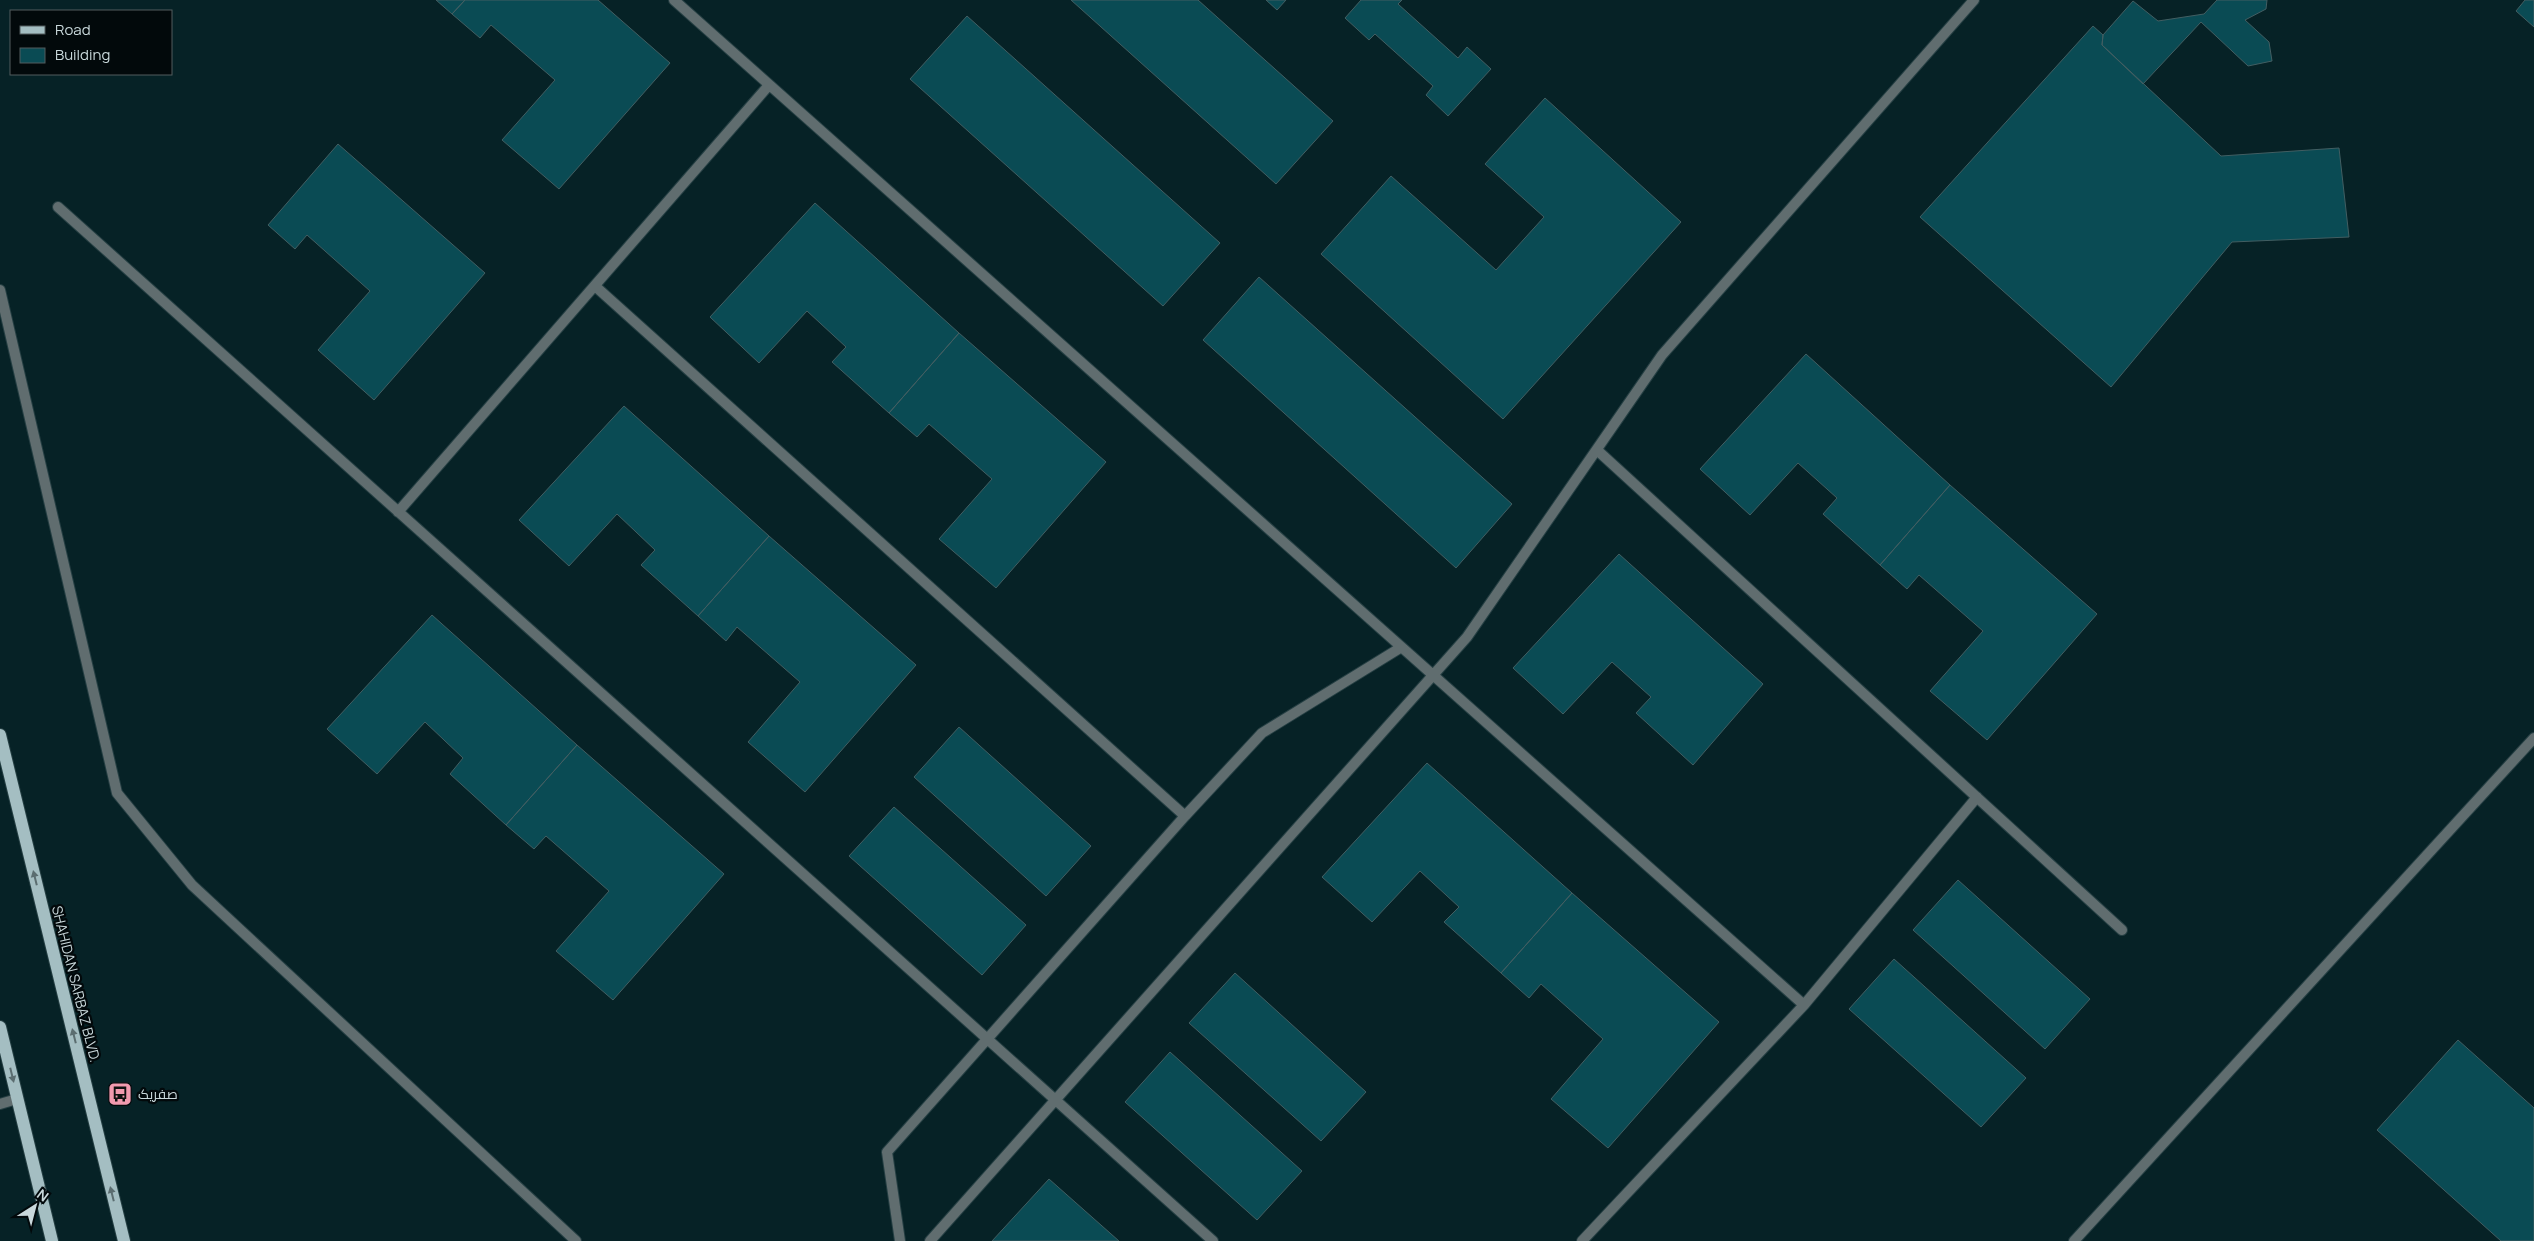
<svg xmlns="http://www.w3.org/2000/svg" width="2534" height="1241" font-family="Manrope,Cairo,sans-serif">
<rect width="100%" height="100%" fill="#062226"/>
<!-- building -->
<path fill="#0a4b54" stroke="#425e62" d="M436,0H465L452,14Z
M465,0H598L670,63L559,189L502,140L555,80L491,25L480,38L452,14Z
M1071,0H1198L1333,121L1276,184Z
M1266,0H1286L1277,10Z
M1361,0H1402L1398,4L1458,58L1467,47L1491,69L1448,116L1426,95L1433,86L1375,34L1369,40L1345,18Z
M2217,0H2267L2266,9L2245,20L2269,42L2272,61L2248,66L2201,22L2143,84L2102,45L2103,35L2133,1L2158,21L2204,14Z
M2525,0H2534V27L2516,11Z
M967,16L1220,243L1163,306L910,79Z
M2093,26L2103,35L2102,45L2221,156L2339,148L2349,237L2232,242L2111,387L1920,217Z
M1545,98L1681,222L1503,419L1321,254L1391,176L1496,270L1544,217L1485,164Z
M338,144L485,273L374,400L318,350L370,291L307,235L295,249L268,225Z
M815,203L959,333L889,413L832,362L846,347L807,311L759,363L710,317Z
M1259,277L1512,504L1456,568L1203,340Z
M959,333L1106,462L996,588L939,539L992,479L929,424L917,437L889,413Z
M1806,354L1950,485L1880,565L1823,514L1837,498L1798,463L1750,515L1700,469Z
M624,406L769,536L698,616L641,565L655,550L617,514L569,566L519,520Z
M1950,485L2097,614L1987,740L1930,691L1983,631L1919,575L1907,589L1880,565Z
M769,536L916,665L805,792L748,742L800,682L737,627L726,641L698,616Z
M1619,554L1763,684L1693,765L1636,713L1651,697L1612,662L1563,714L1513,668Z
M432,615L577,745L506,825L450,774L463,758L425,722L377,774L327,729Z
M959,727L1091,846L1046,896L914,777Z
M577,745L724,874L613,1000L556,951L609,891L546,836L534,849L506,825Z
M1427,763L1572,893L1501,973L1444,922L1459,907L1420,871L1372,922L1322,877Z
M894,807L1026,925L982,975L849,856Z
M1958,880L2090,999L2045,1049L1913,930Z
M1572,893L1719,1022L1608,1148L1551,1099L1603,1039L1541,984L1529,998L1501,973Z
M1894,959L2026,1078L1981,1127L1849,1009Z
M1235,973L1366,1092L1321,1141L1189,1023Z
M2458,1040L2534,1108V1241H2501L2377,1130Z
M1170,1052L1302,1171L1257,1220L1125,1102Z
M1049,1179L1119,1241H992Z"/>
<g fill="none" stroke-linecap="round" stroke-linejoin="round">
<!-- service casing -->
<g stroke="#253f43" stroke-width="12">
<path id="service" d="M674,0L1804,1005
M58,207L1213,1241
M595,286L1185,816
M0,290L117,793L192,885L576,1241
M1597,450L2122,930
M398,512L769,85
M0,1104L17,1099
M900,1241L887,1152L1185,816L1262,733L1400,648
M930,1241L1467,637L1662,355L1974,0
M1582,1241L1804,1005L1977,797
M2074,1241L2534,738"/>
</g>
<!-- primary casing -->
<g stroke="#253f43" stroke-width="14">
<path id="primary" d="M0,735L124,1241
M0,1027L52,1241"/>
</g>
<!-- service -->
<use href="#service" stroke="#606d6f" stroke-width="10"/>
<!-- primary -->
<use href="#primary" stroke="#a4bec2" stroke-width="12"/>
</g>
<!-- one-way arrows -->
<defs><path id="oneway-solid" d="M-6-.8H1V-3.2L6.5 0L1 3.2V.8H-6Z" transform="scale(1.25)"/></defs>
<g fill="#5b6d70">
<use href="#oneway-solid" transform="translate(35 878) rotate(-104)"/>
<use href="#oneway-solid" transform="translate(74 1036) rotate(-104)"/>
<use href="#oneway-solid" transform="translate(12 1075) rotate(76)"/>
<use href="#oneway-solid" transform="translate(112 1194) rotate(-104)"/>
</g>
<!-- icons -->
<defs>
<g id="bus-square" transform="scale(1.25)"><rect x="-9" y="-9" width="18" height="18" rx="4" fill="#f29aaf" stroke="#02090b"/><path d="M-5-6H5V4H4V6H2V4H-2V6H-4V4H-5ZM-3.5-4V0h7V-4ZM-3.5 1.2v1.5H-2V1.2ZM2 1.2v1.5H3.5V1.2Z" fill="#111"/></g>
</defs>
<g fill-rule="evenodd">
<use href="#bus-square" x="120" y="1094"/>
</g>
<g text-anchor="middle" stroke-width="4.5" stroke-linejoin="round" paint-order="stroke">
<!-- street labels -->
<g font-size="14" fill="#c9d8db" stroke="#02090b">
<text transform="translate(76 984) rotate(76)" y="5">SHAHIDAN SARBAZ BLVD.</text>
</g>
<!-- poi labels -->
<g font-size="14" fill="#c9d8db" stroke="#02090b" text-anchor="start">
<text x="138" y="1099">صفریک</text>
</g>
</g>
<!-- legend -->
<rect x="10" y="10" width="162" height="65" fill="#02090b" stroke="#525c5e"/>
<rect x="20" y="26" width="25" height="8" fill="#a4bec2" stroke="#525c5e"/>
<text x="55" y="35" font-size="15" fill="#c9d8db">Road</text>
<rect x="20" y="48" width="25" height="15" fill="#0a4b54" stroke="#525c5e"/>
<text x="55" y="60" font-size="15" fill="#c9d8db">Building</text>
<!-- north arrow -->
<g transform="translate(35 1206) rotate(36)" stroke="#02090b" stroke-width="4" paint-order="stroke">
<path d="M0-4L9 19L0 12L-9 19Z" fill="#c9d8db"/>
<text y="-8" font-size="14" font-weight="bold" text-anchor="middle" fill="#c9d8db">N</text>
</g>
</svg>
